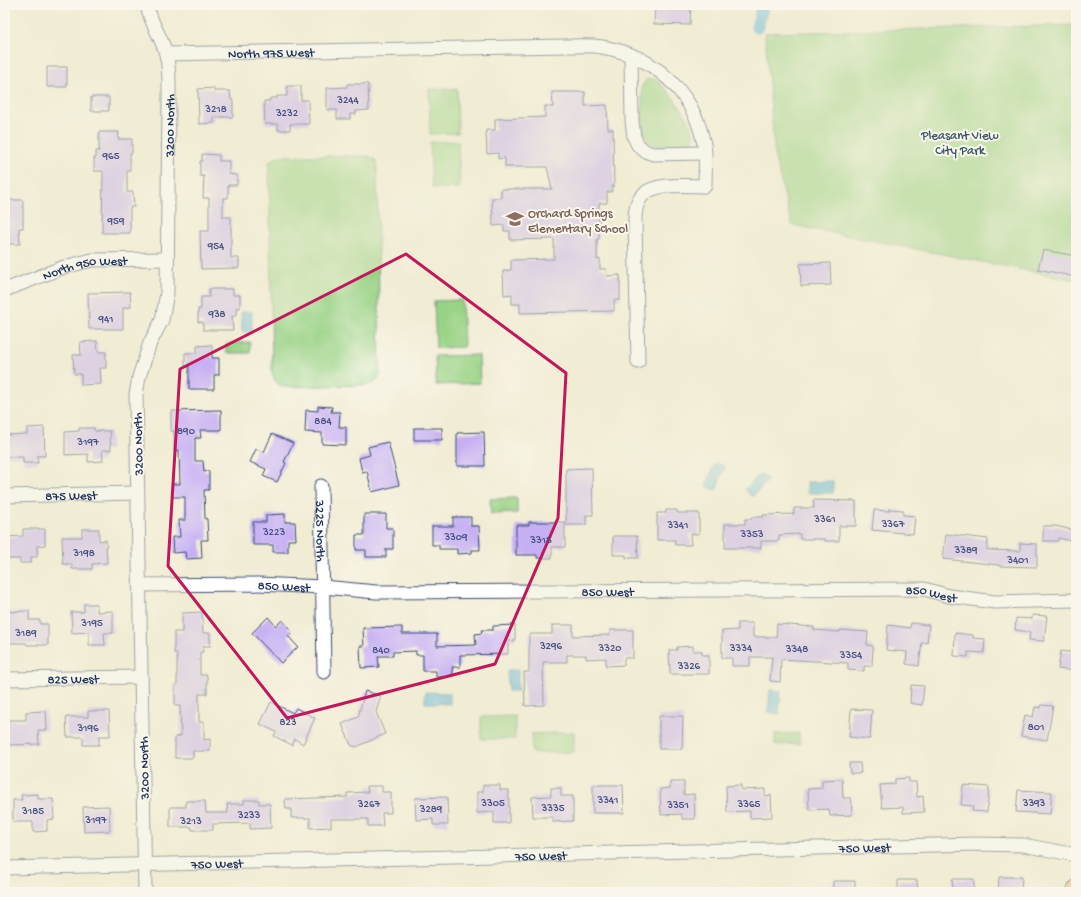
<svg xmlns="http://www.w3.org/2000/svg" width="1081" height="897" font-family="'Gochi Hand',sans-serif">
<rect width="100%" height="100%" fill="#fbf7ec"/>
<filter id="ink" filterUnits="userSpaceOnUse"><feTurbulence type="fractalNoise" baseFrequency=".025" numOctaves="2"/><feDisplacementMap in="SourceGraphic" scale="8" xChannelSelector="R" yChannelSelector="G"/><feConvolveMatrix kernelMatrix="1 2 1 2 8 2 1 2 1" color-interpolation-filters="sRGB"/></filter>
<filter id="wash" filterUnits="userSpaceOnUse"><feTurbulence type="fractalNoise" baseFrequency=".012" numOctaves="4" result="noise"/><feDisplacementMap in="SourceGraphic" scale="16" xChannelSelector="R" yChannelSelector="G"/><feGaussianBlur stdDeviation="0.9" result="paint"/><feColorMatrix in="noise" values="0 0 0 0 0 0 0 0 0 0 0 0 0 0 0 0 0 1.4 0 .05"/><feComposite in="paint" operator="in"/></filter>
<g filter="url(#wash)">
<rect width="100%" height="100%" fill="#f1ecd4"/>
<!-- green -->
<path fill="#99d386" stroke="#5a8172" d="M1076,25V280L792,225L775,158L765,33Z
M647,79H655L659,82C670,94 700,127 692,144L688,147C669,147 649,152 643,129L642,90V86Z
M429,89H457L458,133L430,134Z
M458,141L460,188H432L430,142Z
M279,156H368L376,160L377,170L380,373C378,383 372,385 363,385L284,387C276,384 274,380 272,372L269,165L270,161Z
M462,300L464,347L436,348L434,301Z
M250,342V353H226V343Z
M479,355L480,383L436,385L435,356Z
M517,498V513L491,514L490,499Z
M515,716V739H481V717Z
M574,732V752L532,753L531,734Z
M799,733L800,744L775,745V734Z"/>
<!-- water -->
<path fill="#5eb5db" stroke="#3c729c" d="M241,312H252V332H242Z
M715,463L725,466L716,490L706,486Z
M761,473L768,481L752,497L745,489Z
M833,481V493H807V482Z
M507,670H518V691H508Z
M770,690L781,691L779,714L768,712Z
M425,692L450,693V704L425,703Z"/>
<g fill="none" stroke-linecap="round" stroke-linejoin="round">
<!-- canal -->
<path stroke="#5eb5db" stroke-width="13" d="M757,27L763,5"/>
</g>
<g id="blocks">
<!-- building -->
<path fill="#c6b0f4" d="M655,5H691L690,25L654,24Z
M47,67H67V87H47Z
M347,84H368L369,110L356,111V114H350V119H337V110H327V88L347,87Z
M287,86H301V100H308L309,124H290V130H278V124H265L264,101H270V98H277V96H287Z
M214,88V91H230L231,100H233V117H214V123L199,124L198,89Z
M552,92H585V106L607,105L608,129H613L614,187L612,186V192H607V203H599V239H597V260L600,259V269H606L607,276L620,275V300H614V311L520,313V304H512V294L504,295L503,271L511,270V260L554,259V239L510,240V231H504V225L493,226L492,198H501V189H552L547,167H505V158L498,159V153L487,154L486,130H495V119L545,117V106L553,107Z
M91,97H109V111H91Z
M99,132H119L118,139H132V153H130V171H127V192H133L134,207H130V233H102L103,171H94V158H96V151H99Z
M202,154L219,155V161H229V174L237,175V185H228V198H223V217H231V258H239V268L201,269L200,231H209V198H203L204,176H200V161H202Z
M6,200H23V228H19L20,244H5Z
M1043,250L1076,256V277L1038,269Z
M830,263L831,285L801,286L800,264Z
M209,289H233V295H240V308H236V316H232L233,330H203V322H198V309H201V297H209Z
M130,292L131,307L123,308V329H89L88,293Z
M97,341L98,352H106V368H100L101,384L81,385V374H74L73,355H81L80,342Z
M212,345V358H219V375H214V389H189V366H185V353H197V346Z
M318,406L332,407L331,412H340L339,427H346V445L322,444V433L305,432L306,410L318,411Z
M221,410V430H200L201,438H195V461H203L204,472L209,471V490H204L205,519H207L208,540H201L202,558L186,559L185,552L173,553L172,537H180L179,520H185V497H172V484H180L179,450L174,451V431H171V411Z
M44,427L45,456H37L38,463H23V457H5V435L27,434V428Z
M79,428H94L95,431H110L111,450H102L103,461L88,462V454L65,455V432L79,431Z
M414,428H442V440H414Z
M484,432L485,466H457V433Z
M272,434L293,443L284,462L286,463L277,482L263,476L266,469L250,462L256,449L264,452Z
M388,442L399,485L372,492L367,471L362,472L359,458L370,455L368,447Z
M592,468L593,515H586V525H566V469Z
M813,500L856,501V526H839V541H825V539H800V534L779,535V541H761V548H725V524H745V519H752V517H763V515L794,514V508H814Z
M889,509L903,510V515L915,516L913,534L872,530L874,510L889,511Z
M666,510H677V513H699V534H690L691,545H675V540H657V513H666Z
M285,514V522H295L296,540H288V552H273V545H253V522H266V515Z
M364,514H386V528H393V549H386V557H366V550H356V535H364Z
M453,517H471V526H479L480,550H472V553L457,554V549H439V545H432V526H453Z
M529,522H565V547H552V558H537V555H516V525H529Z
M1043,526H1056L1076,531V542L1058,538V541H1043Z
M23,529H45V545L37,546V557H31V563H20V559H5V537L23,536Z
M82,529H99V541L106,540L107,563L92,564V569H72V564H63L62,537H82Z
M946,534L988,539L987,550L1020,551V543L1037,544V567L999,566V565L943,559Z
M613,536H637L638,558H626V555H613Z
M84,604H97V612L113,611V633H104L105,645H89V632L72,633L71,612H84Z
M29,611V620H40V624H48V645H27L26,643H5V612Z
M202,612L203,633H210V646H203V652H200V675H207V694H199V722H204V740L210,739V751H193V758H175V737L181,736L180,706H175V685H177V653H174V632H182V613Z
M1032,615L1047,616L1044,641L1029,640L1030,632L1015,630L1016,618L1032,619Z
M268,617L276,626L282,620L292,632L288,636L298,647L281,663L252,633Z
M738,623H753V637H776L777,624L814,627V630L840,632V630L868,632L867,645L873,646L872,666H864V671L848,670V663L781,659L780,682L770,681L772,657H750V666H732V658H722V631L738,630Z
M911,623L929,625L927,643L922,642L919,666L906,664L907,652L886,650L888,625L910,628Z
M515,625V641H508V654L460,655V667H452L453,676L436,677V671H423V655H416V651L393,652V656H378L379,667L361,668L360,646H364L363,628L402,627V634H437V646L476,645L475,634L482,633L481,630H493V626Z
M552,625H573V636L610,635V630H633V658H624V665L606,666V658L586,659V655H567V662H543L544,705L525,706L524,672H529V634H552Z
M955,633L973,635V638L985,639L984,653L968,652V657L954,656Z
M693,646V651H702V655H709V674H670L669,650H677V647Z
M1061,651L1076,653V671L1058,669Z
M911,685L924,686L922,705L910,703Z
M365,691L381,696L376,712L385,734L356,747L351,745L342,724L358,717Z
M271,702L293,713L296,708L315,718L303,744L295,739L292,745L274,736L276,732L260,724Z
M1041,705L1053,706L1047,740L1021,736L1025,715L1033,717L1035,707L1041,708Z
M851,709L872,710L870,739L849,737Z
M46,711L47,730H38L39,744L7,745V720H26V712Z
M88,711H109L110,736H99V745H83V737H67L66,717H88Z
M659,716H683L682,749H659Z
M849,763H860L861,773H850Z
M909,778V782H916L917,797L923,796L924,812L903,813V807L882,808L880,785L895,784V779Z
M842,779L843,798H851L852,815L830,816L829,809L809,810L808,789L822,788V780Z
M670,782H684V795L694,794L695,819H682V814L661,815L660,789L670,788Z
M483,785H500V790H509V823H494V812L477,813V792H483Z
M593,785H623L624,813H593Z
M741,785V790L765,789V796L771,795L772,817L750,818V811L727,812L726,786Z
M963,785L989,787L987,812L972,811L973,806L961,805Z
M367,786H382V792H391V813H382L383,826H368V819H331V827L310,828V818H291V809H286L285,799L347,797V793L368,792Z
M551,788H561V796H573V821L553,822V817H533L532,797L551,796Z
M1018,790L1052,792L1050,814L1016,812Z
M38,794V799H53L54,819L47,820V831L33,832V822H13V800H22L21,795Z
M447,797L448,825H433V819L416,820L415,798Z
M244,800H259V804H270L271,828L250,829V823L213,824V830H192V827H170V807H186V801H205L206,813H228L227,804H244Z
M109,806L110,831L84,832L83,807Z
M999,877H1022L1021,892H998Z
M952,879H974V892H953Z
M898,880H917L918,892H898Z
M833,881H855V892H833Z"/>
</g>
</g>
<g filter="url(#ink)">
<use href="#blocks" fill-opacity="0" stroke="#3b4b70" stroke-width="1"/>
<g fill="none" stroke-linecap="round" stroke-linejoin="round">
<!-- minor casing -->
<g stroke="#3b4b70" stroke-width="15">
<g id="minor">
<path id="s1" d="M166,54L565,46C577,46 590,45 602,47C652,55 692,90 703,140C707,154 705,171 705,186C689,186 656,182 644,194C637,200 635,211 635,220L638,362"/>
<path d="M631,55L632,121L634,137L638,145L645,151L653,154L704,153"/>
<path id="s2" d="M5,290L64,267L92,260L167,259"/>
<path id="s3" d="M321,486L324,672"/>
<path id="s4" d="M5,496L137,493"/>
<path id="s5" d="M139,585L258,584L323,587L376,592L924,589L949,596L995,602L1076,600"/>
<path id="s6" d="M5,679L141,677"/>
<path id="s7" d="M5,868L976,844L1023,845L1076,855"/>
<path id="s8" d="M145,892L136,395L139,377L150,343L162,320L167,293L169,101C169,85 170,69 166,54C162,37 150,23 147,5"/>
</g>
</g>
<!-- major casing -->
<g stroke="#3b4b70" stroke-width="19">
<path id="major" d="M1076,892V889"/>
</g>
<!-- minor -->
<use href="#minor" stroke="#fff" stroke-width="13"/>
<!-- major -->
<use href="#major" stroke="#f8bd88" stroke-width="17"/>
</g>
</g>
<!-- marked area -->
<path d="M0 0H1081V897H0ZM406,254L566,373L558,518L495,664L287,718L168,566L180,369Z" fill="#f1ecd4" fill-opacity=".55" fill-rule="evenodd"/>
<path fill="none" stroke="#c2185b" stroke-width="3" stroke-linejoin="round" d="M406,254L566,373L558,518L495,664L287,718L168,566L180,369Z"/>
<!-- icons -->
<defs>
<g id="school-bare" transform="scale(1.38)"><path d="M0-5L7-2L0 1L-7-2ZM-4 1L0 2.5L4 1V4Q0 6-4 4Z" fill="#8d6e63" stroke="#fbf7ec" stroke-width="2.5" paint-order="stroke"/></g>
</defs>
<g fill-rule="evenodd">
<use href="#school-bare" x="515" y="219"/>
</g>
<g text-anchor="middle" stroke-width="4" stroke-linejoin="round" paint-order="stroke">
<!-- number labels -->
<g font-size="11" fill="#464f84">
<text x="348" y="103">3244</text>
<text x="216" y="112">3218</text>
<text x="287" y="116">3232</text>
<text x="111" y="159">965</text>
<text x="116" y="224">959</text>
<text x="216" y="249">954</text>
<text x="217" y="317">938</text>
<text x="106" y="322">941</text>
<text x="323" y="424">884</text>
<text x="186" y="434">890</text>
<text x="88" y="445">3197</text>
<text x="825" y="522">3361</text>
<text x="893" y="527">3367</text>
<text x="678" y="528">3341</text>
<text x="274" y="535">3223</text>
<text x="752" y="537">3353</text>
<text x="456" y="540">3309</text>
<text x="541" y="543">3315</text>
<text x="966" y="553">3389</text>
<text x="84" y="556">3198</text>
<text x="1018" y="563">3401</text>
<text x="92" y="626">3195</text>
<text x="26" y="636">3189</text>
<text x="551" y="649">3296</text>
<text x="610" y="651">3320</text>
<text x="741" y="651">3334</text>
<text x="797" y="652">3348</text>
<text x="381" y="653">840</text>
<text x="851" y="658">3354</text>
<text x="689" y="669">3326</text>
<text x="288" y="725">823</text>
<text x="1036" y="730">801</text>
<text x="88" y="731">3196</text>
<text x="608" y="803">3341</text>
<text x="493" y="806">3305</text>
<text x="1034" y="806">3393</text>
<text x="369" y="807">3267</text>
<text x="749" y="807">3365</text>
<text x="678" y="808">3351</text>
<text x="553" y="811">3335</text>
<text x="431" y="812">3289</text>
<text x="33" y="814">3185</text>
<text x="249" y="818">3233</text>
<text x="96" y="823">3197</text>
<text x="191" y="824">3213</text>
</g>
<!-- street labels -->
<g font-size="13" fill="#1b2f5e" stroke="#fbf7ec">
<text dy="5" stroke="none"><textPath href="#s1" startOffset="105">North 975 West</textPath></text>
<text dy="5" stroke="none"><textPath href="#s8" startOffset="772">3200 North</textPath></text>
<text dy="5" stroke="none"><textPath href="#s2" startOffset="84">North 950 West</textPath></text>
<text transform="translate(137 444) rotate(-91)" y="5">3200 North</text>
<text dy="5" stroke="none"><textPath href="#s4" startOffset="66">875 West</textPath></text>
<text dy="5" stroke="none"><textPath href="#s3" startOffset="45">3225 North</textPath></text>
<text dy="5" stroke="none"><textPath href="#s5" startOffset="145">850 West</textPath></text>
<text dy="5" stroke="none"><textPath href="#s5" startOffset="469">850 West</textPath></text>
<text dy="5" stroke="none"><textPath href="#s5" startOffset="793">850 West</textPath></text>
<text dy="5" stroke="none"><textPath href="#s6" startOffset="68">825 West</textPath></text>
<text transform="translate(143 768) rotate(-91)" y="5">3200 North</text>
<text dy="5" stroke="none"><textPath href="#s7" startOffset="860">750 West</textPath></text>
<text dy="5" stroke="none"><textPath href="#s7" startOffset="536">750 West</textPath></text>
<text dy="5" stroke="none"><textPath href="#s7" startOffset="212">750 West</textPath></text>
</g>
<!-- park labels -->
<g font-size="13" fill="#3a5868" stroke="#fbf7ec">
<text x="960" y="139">Pleasant View<tspan x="960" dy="15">City Park</tspan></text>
</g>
<!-- education labels -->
<g font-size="13" fill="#785e54" stroke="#fbf7ec" text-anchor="start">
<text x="528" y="217">Orchard Springs<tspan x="528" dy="15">Elementary School</tspan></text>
</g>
</g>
<!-- margin -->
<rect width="1081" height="897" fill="none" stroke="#fbf7ec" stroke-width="20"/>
</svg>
